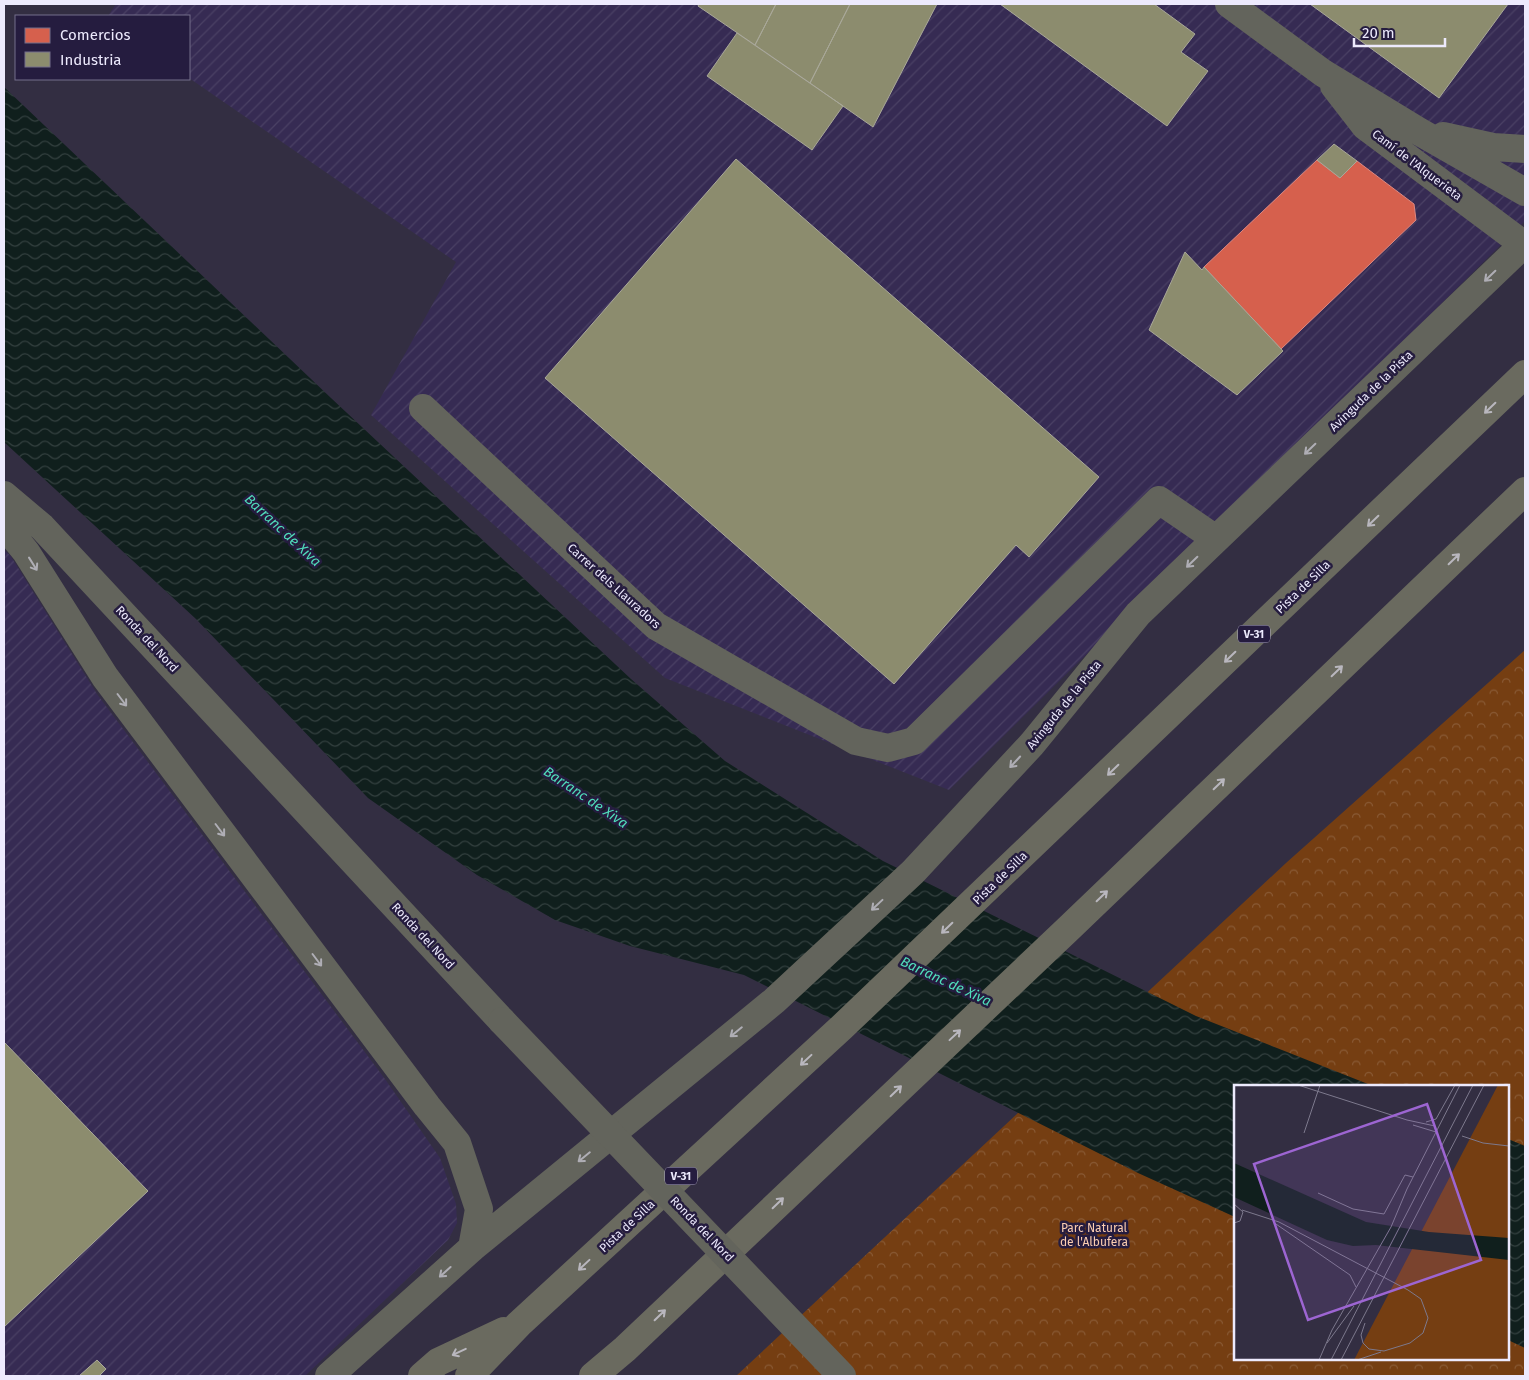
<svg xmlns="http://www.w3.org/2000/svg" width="1529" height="1380" font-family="'Fira Sans',sans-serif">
<defs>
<pattern id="industrial-furrows" width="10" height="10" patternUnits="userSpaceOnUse" patternTransform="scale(1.25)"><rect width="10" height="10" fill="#362b53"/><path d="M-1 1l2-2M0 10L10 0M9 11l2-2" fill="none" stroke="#4a4064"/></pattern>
<pattern id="park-crowns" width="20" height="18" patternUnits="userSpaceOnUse" patternTransform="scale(1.25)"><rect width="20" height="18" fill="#753e12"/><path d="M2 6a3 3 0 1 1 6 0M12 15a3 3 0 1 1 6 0" fill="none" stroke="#895a35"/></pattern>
<pattern id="water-waves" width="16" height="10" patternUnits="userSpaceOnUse" patternTransform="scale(1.25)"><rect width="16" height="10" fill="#101f1d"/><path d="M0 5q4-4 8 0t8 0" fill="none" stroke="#33403f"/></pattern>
</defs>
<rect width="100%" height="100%" fill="#332e42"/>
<!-- industrial -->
<path fill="url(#industrial-furrows)" d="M116,4H1525V221L949,790L665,678L371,415L456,262L189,78V16H108Z
M4,550L10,555L97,694L385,1079L440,1158L456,1204L457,1223L448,1240L305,1376H4Z"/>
<!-- park -->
<path fill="url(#park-crowns)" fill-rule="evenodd" d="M1525,650V1376H736L1286,863ZM1235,1086H1508V1359H1235Z"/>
<!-- water -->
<path fill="url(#water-waves)" d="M4,87L331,398L631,679L725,761L883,861L1196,1016L1373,1086H1235V1217L1138,1173L744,975L630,946L555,920L477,875L368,798L196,619L4,442Z
M1508,1139L1525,1146V1348L1508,1340Z"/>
<!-- shops -->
<path fill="#d6604d" stroke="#dd8982" d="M1317,160L1340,178L1357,161L1414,204L1416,220L1281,349L1204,267Z"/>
<!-- industry -->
<path fill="#8c8c6e" stroke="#a9a899" d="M699,4H776L755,45L698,6Z
M776,4H850L810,83L755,45Z
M850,4H937L873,127L810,83Z
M1000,4H1154L1195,34L1181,52L1208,71L1167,126Z
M1310,4H1508L1439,98Z
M737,33L843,106L812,150L707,76Z
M1334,144L1357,161L1340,178L1317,160Z
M736,159L1099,477L1029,557L1016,545L894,684L545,378Z
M1185,252L1202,270L1204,267L1283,351L1237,395L1149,330Z
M4,1042L148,1191L4,1327Z
M97,1360L106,1369L99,1376H79Z"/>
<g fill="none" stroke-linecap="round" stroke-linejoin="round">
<!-- minor -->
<path stroke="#63645c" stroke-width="28" d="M1229,4L1323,73L1420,132L1525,192
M1334,86L1365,126L1523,244
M1443,136L1493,147L1525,149
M423,408L656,626L856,741L888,748L914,741L1159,500L1216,539
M4,495L42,527L502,1021
M4,525L26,552L105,677L427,1106L457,1143L479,1209L472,1248
M329,1376L472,1248L774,1001L913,872L1032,744L1138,614L1525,243"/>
<!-- highway -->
<path stroke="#6a6a5f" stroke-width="28" d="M422,1376L438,1362L504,1331
M469,1376L519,1324L842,1027L1525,374
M593,1376L625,1349L1067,930L1525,491"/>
<!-- minor-bridge -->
<path stroke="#63645c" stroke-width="28" d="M502,1021L842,1376"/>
</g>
<!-- one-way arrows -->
<defs><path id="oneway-shaft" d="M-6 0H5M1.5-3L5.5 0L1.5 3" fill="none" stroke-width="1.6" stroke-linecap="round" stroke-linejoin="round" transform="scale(1.25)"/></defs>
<g stroke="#afaeb5">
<use href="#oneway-shaft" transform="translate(1490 276) rotate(136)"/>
<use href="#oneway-shaft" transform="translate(1310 449) rotate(136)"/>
<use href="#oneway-shaft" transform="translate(1192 562) rotate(136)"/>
<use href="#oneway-shaft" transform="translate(33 564) rotate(58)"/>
<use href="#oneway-shaft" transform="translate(122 700) rotate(53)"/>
<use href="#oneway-shaft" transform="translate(1015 762) rotate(133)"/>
<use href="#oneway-shaft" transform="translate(220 830) rotate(53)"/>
<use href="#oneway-shaft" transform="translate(877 905) rotate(137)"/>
<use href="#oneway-shaft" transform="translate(317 960) rotate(53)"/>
<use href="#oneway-shaft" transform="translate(736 1032) rotate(141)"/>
<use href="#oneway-shaft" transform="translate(584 1157) rotate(141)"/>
<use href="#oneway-shaft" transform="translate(445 1272) rotate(138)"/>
</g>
<g stroke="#b9b7be">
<use href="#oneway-shaft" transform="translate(1490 408) rotate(136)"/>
<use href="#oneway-shaft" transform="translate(1373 521) rotate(136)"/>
<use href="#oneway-shaft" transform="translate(1454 559) rotate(-44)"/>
<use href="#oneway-shaft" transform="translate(1230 657) rotate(136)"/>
<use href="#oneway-shaft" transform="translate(1337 671) rotate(-44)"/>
<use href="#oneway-shaft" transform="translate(1113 770) rotate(136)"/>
<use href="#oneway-shaft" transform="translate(1219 784) rotate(-44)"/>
<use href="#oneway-shaft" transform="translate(1102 896) rotate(-44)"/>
<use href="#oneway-shaft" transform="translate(947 928) rotate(136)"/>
<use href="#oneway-shaft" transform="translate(955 1035) rotate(-43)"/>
<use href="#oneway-shaft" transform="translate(806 1060) rotate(137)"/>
<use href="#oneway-shaft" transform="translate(896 1091) rotate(-44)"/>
<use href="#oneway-shaft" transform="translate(778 1203) rotate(-44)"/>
<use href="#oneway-shaft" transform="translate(584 1265) rotate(137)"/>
<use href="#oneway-shaft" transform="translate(660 1315) rotate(-44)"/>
<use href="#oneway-shaft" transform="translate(459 1352) rotate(155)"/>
</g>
<g text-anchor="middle" stroke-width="5" stroke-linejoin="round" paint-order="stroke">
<!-- shield labels -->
<g fill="#251c3f" stroke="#b1acc4" stroke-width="1">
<rect x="1238" y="625.5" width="32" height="17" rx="4"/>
<rect x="665" y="1167.5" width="32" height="17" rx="4"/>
</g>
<g font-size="11" font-weight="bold" fill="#edeafd">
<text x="1254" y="638">V-31</text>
<text x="681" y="1180">V-31</text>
</g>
<!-- street labels -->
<g font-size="12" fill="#edeafd" stroke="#251c3f">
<text transform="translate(1417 165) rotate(37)" y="4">Camí de l'Alquerieta</text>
<text transform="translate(1371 391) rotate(-44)" y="4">Avinguda de la Pista</text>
<text transform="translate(614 586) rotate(42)" y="4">Carrer dels Llauradors</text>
<text transform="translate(1303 587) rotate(-44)" y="4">Pista de Silla</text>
<text transform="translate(147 639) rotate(47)" y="4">Ronda del Nord</text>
<text transform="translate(1064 705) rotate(-51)" y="4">Avinguda de la Pista</text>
<text transform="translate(1000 878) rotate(-44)" y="4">Pista de Silla</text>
<text transform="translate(423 936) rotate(47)" y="4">Ronda del Nord</text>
<text transform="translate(627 1226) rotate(-43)" y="4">Pista de Silla</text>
<text transform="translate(702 1229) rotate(46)" y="4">Ronda del Nord</text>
</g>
<!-- park labels -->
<g font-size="12" fill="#fcceb1" stroke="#251c3f">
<text x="1094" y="1232">Parc Natural<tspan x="1094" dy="14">de l'Albufera</tspan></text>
</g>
<!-- water labels -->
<g font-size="14" font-style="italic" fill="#50ddbb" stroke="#251c3f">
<text transform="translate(283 530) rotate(43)" y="5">Barranc de Xiva</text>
<text transform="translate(586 797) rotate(34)" y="5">Barranc de Xiva</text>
<text transform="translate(946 981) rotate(25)" y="5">Barranc de Xiva</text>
</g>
</g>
<!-- overview -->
<g transform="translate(1234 1085)">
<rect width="275" height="275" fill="#332e42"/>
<path d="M264,0H275V275H120Z" fill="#753e12"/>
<path d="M0,78L132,137L195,147L275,153V175L142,160L119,161L93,155L0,112Z" fill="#101f1d"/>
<path fill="none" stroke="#7d798d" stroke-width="1" d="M64,0L173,35L201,41M192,37L202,34L221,0M179,40L202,47M70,48L86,0M228,51L249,58L275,61M84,108L119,124L150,129L171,90L179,92M0,119L9,127L6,136L0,138M8,125L45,137L174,205L187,214L194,233L189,248L176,258L150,266M39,137L116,190L122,202M131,238L127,250L129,258L135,264L150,266M93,258L120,221M85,275L98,245L157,142L173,104L226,0M97,275L239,0M107,275L250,0M123,275L147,267"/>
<path fill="#9d65d2" fill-opacity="0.15" stroke="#9d65d2" stroke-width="2.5" d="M193,19L247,175L74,235L20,79Z"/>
<rect width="275" height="275" fill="none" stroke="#edeafd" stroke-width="2.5"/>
</g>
<!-- border -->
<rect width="1529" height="1380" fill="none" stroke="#edeafd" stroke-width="10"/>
<!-- legend -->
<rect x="15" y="15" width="175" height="65" fill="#251c3f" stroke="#756e8b"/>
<rect x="25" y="28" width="25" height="15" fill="#d6604d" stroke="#756e8b"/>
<text x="60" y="40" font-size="15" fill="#edeafd">Comercios</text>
<rect x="25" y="52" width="25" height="15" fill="#8c8c6e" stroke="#756e8b"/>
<text x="60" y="65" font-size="15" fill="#edeafd">Industria</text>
<!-- scale -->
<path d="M1354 38v8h91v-8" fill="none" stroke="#edeafd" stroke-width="2.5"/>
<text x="1362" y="38" font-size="15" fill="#edeafd" stroke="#251c3f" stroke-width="4" paint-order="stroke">20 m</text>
</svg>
